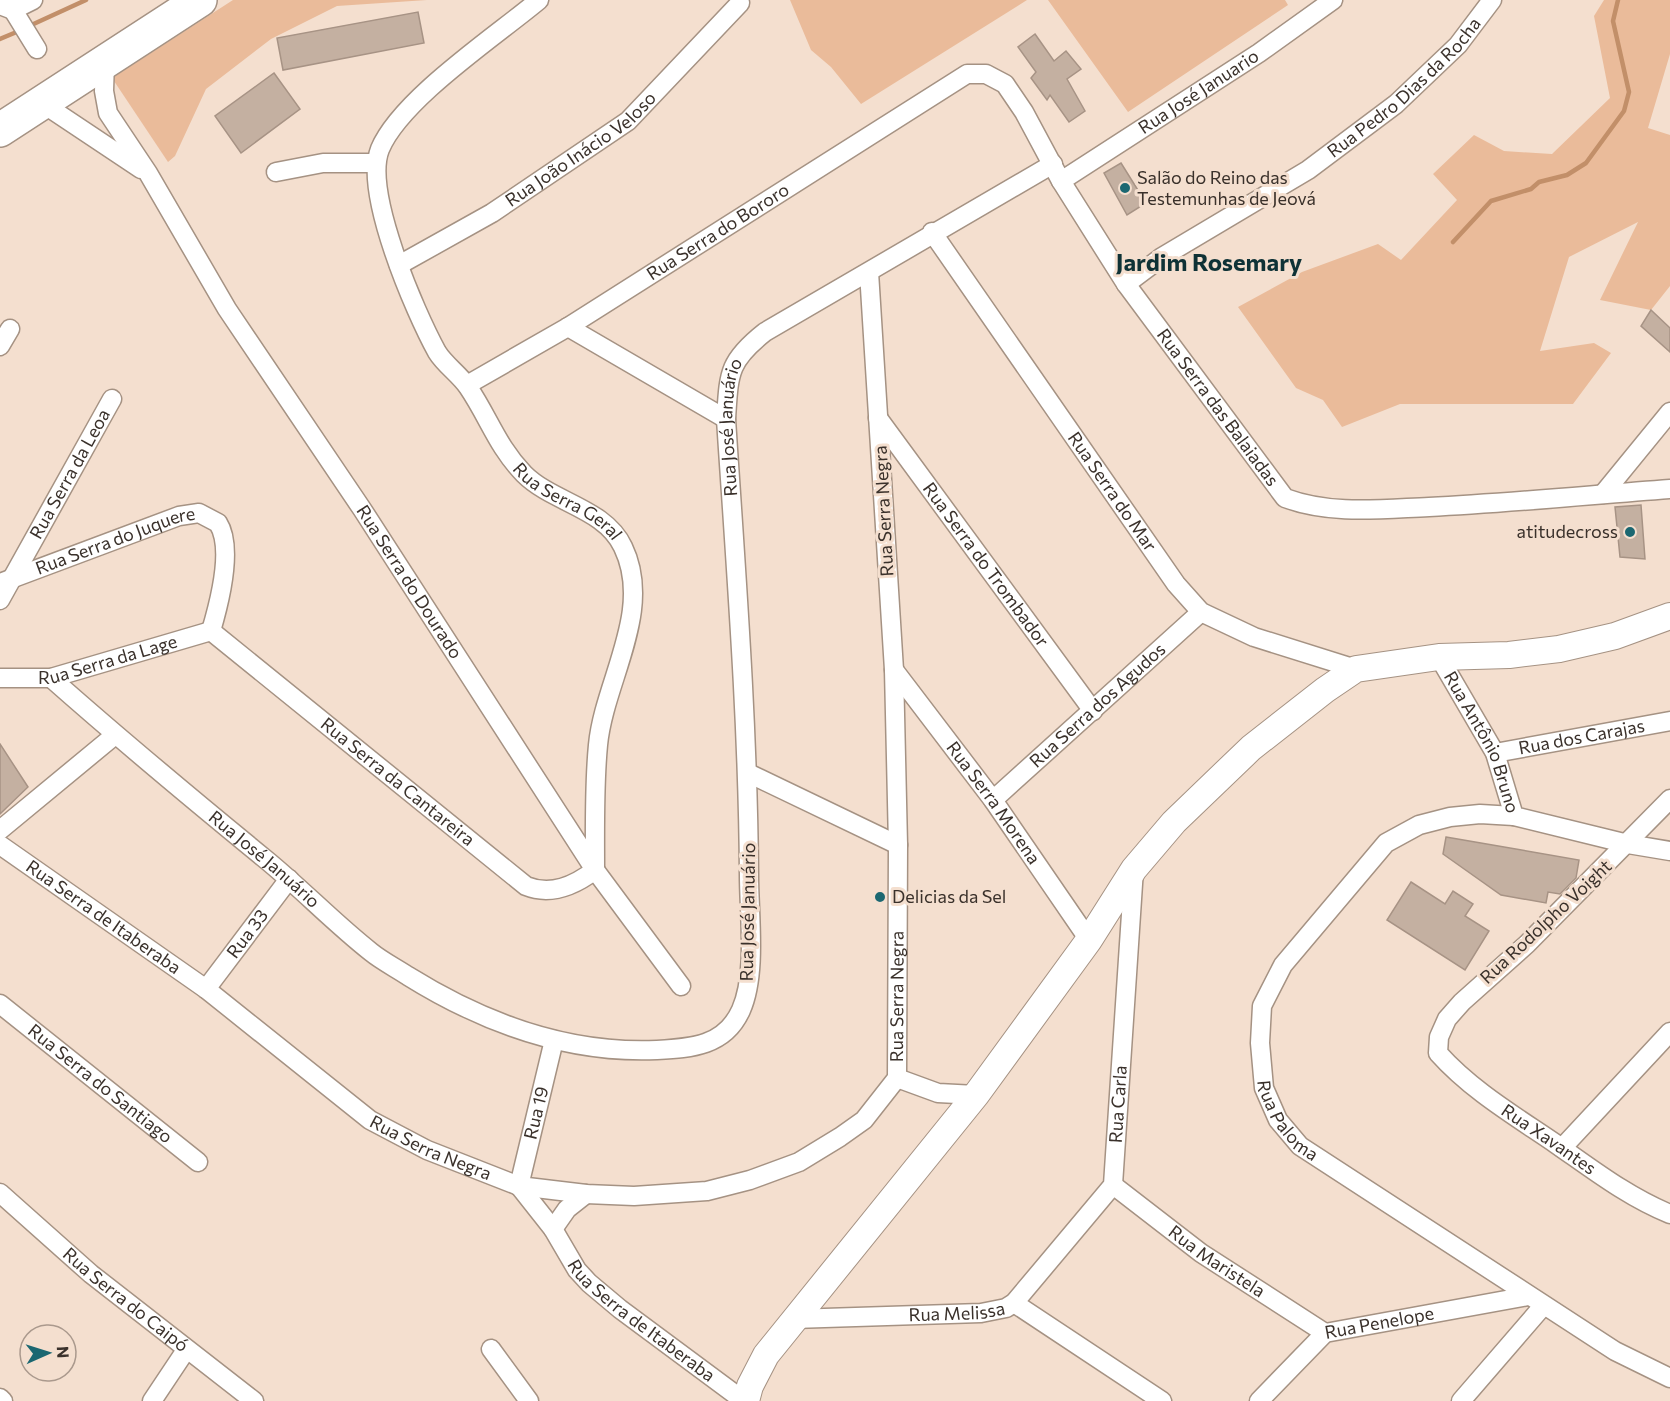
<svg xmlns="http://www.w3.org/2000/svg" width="1670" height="1401" font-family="Commissioner,sans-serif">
<rect width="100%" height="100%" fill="#f4dfcf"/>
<!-- green -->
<path fill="#eabb9a" d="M233,0H427L337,6L271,39L206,89L175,156L168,162L112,78Z
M790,0H1027L861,104L831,67L811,50Z
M1048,0H1285L1288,5L1128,112Z
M1604,0H1670V54L1648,128L1670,135V286L1651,310L1600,300L1638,222L1569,257L1540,351L1594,343L1611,353L1573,404H1400L1342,427L1323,400L1296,388L1238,307L1302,272L1378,244L1401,260L1457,200L1433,174L1474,135L1504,151L1552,154L1610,98L1594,16Z"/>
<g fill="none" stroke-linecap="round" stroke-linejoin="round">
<!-- stream -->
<path stroke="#c28f69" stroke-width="4.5" d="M27,27L86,0
M0,39L19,31
M1453,242L1491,201L1531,189L1539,182L1567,175L1586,163L1624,111L1629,92L1613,21L1618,0"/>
</g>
<!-- building -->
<path fill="#c4b0a1" stroke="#a79385" stroke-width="1.5" d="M418,12L424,43L283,70L277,38Z
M1035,34L1054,61L1066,51L1081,69L1067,79L1085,111L1069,122L1050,95L1047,100L1031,78L1036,72L1018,47Z
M274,73L300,109L241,153L215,116Z
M1121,163L1146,203L1127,215L1104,173Z
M1651,310L1670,328V352L1641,326Z
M1641,505L1645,559L1620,557L1615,507Z
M0,744L28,787L0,814Z
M1446,837L1579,860L1576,878L1560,894L1548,892L1546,903L1501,895L1443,854Z
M1411,882L1445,904L1453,891L1473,904L1465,916L1489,931L1465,970L1387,920Z"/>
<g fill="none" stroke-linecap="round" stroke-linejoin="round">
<!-- street casing -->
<g stroke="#a59283" stroke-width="21">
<g id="street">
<path id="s1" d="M539,0C496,36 401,99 380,149C363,192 415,312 437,352C445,365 459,374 468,387C489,418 497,446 524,474C553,503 605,508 623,547C654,611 604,681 598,745C594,786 595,829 595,870"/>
<path d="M0,5L13,10L33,0"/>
<path d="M13,10L37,49"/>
<path id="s2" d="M105,61L104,91L108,113L148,173L227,309L362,509L595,870L681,986"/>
<path d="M42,103L141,169"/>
<path d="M276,172L323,163H376"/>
<path id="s3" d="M1061,181L1259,53L1333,0"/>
<path id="s4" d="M932,232L1176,584L1201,612L1254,637L1356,669"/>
<path id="s5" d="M399,265L492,213L628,121L740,3"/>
<path id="s6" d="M1126,284L1162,257L1308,170L1396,104L1458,45L1492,0"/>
<path d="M568,327L726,419"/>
<path d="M0,346L10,329"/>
<path id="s7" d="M467,385L568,327L967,74H986L1005,84L1024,112L1061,181L1126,284L1285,498C1331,515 1380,509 1429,507C1509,503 1590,495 1670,489"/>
<path id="s8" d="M878,418L1093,711"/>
<path d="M1603,494L1670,412"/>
<path id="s9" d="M0,583L179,516L199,513L218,523C234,548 219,604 211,631"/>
<path id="s10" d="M0,600L112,399"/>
<path id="s11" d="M211,631L526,886C551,896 574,886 595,870"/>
<path id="s12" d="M1439,657L1495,753L1514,816L1628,844L1670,851"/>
<path id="s13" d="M894,670L993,800L1089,940"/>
<path id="s14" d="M0,678H51L211,631"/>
<path id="s15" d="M51,678C121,740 192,799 264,858C301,888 334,923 371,952C382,961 396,968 408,976C482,1022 568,1054 657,1050C692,1048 725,1046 741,1010C757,974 749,915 749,876C748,723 736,571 726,419C729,373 728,361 765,332L1053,164"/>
<path id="s16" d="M1495,753L1670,721"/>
<path d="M748,773L898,845"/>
<path id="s17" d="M1670,799L1527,944L1462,1002L1447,1019L1439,1037L1438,1053C1471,1090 1515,1116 1556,1144C1592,1169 1628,1197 1670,1214"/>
<path id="s18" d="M993,800L1201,612"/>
<path id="s19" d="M1514,816L1480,814L1450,817L1419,825L1386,843L1283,965L1262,1006L1260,1043L1264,1088L1278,1120L1300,1146L1615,1351L1670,1378"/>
<path d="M0,830L115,735"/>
<path id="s20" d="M0,845L206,989L370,1120L427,1150L519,1186L586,1194L634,1196L707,1191L750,1180L799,1162L840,1137L864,1120L897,1078L898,845L894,670L869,272"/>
<path id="s21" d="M206,989L289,879"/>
<path id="s22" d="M0,1004L198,1162"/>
<path d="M897,1078L938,1093L976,1095"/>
<path d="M1562,1148L1670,1032"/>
<path id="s23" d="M1113,1185L1201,1253L1325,1333"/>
<path id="s24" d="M519,1186L553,1229L577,1270L589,1283L620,1309L744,1401"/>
<path id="s25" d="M519,1186L554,1040"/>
<path id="s26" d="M0,1193L91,1274L254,1401"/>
<path d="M553,1229L567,1209L586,1194"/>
<path d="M1014,1303L1162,1401"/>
<path id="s27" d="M793,1319L981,1313L1006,1308L1014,1303L1113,1185L1134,869"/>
<path d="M491,1349L529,1401"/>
<path d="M0,1398L3,1401"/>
<path d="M152,1401L186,1350"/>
<path id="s28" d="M1259,1401L1325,1333L1528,1296"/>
<path d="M1461,1401L1543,1306"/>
</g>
</g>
<!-- secondary casing -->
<g stroke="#a59283" stroke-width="28">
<path id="secondary" d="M746,1401L750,1386L766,1355L976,1095L1089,940L1134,869L1174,822L1251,748L1325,690L1356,669L1439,657L1509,655L1559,649L1615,636L1670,616"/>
</g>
<!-- highway casing -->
<g stroke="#a59283" stroke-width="36">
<path id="highway" d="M0,130L200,0"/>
</g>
<!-- street -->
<use href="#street" stroke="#fff" stroke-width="18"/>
<!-- secondary -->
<use href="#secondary" stroke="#fff" stroke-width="26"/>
<!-- highway -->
<use href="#highway" stroke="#fff" stroke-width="33"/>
</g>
<!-- markers -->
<g fill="#1b6771" stroke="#f4dfcf" stroke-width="2">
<circle cx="1125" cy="188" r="6"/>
<circle cx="1630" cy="532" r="6"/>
<circle cx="880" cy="897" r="6"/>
</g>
<g text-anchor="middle" stroke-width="6" stroke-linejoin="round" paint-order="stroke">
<!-- street labels -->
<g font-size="18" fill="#3a312b" stroke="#f4dfcf">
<text dy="6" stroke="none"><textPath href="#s6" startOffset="342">Rua Pedro Dias da Rocha</textPath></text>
<text dy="6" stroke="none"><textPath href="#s3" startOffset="164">Rua José Januario</textPath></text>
<text dy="6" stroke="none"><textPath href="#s5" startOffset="216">Rua João Inácio Veloso</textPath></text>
<text dy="6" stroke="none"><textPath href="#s7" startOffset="294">Rua Serra do Bororo</textPath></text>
<text dy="6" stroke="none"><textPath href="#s7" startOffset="1017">Rua Serra das Balaiadas</textPath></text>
<text dy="6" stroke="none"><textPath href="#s15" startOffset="1413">Rua José Januário</textPath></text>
<text dy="6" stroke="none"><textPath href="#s10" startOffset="144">Rua Serra da Leoa</textPath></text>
<text dy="6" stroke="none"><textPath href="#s4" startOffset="316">Rua Serra do Mar</textPath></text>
<text dy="6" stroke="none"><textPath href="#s1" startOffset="636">Rua Serra Geral</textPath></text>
<text transform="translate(884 511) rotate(-93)" y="6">Rua Serra Negra</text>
<text dy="6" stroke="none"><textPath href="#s9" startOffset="123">Rua Serra do Juquere</textPath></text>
<text dy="6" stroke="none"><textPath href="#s8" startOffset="182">Rua Serra do Trombador</textPath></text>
<text dy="6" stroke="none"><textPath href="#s2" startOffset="610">Rua Serra do Dourado</textPath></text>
<text dy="6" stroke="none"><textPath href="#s14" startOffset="110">Rua Serra da Lage</textPath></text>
<text dy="6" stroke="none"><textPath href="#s18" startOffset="141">Rua Serra dos Agudos</textPath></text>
<text dy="6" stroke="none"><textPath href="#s16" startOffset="88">Rua dos Carajas</textPath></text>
<text dy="6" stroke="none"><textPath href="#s12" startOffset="96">Rua Antônio Bruno</textPath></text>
<text dy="6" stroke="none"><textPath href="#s11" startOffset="240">Rua Serra da Cantareira</textPath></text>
<text dy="6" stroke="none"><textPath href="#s13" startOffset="166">Rua Serra Morena</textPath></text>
<text dy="6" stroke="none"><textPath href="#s15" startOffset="280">Rua José Januário</textPath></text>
<text transform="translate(748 912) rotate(-89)" y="6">Rua José Januário</text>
<text dy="6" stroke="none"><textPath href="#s20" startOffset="126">Rua Serra de Itaberaba</textPath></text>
<text transform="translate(1546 922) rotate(-43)" y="6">Rua Rodolpho Voight</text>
<text dy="6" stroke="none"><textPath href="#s21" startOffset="69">Rua 33</textPath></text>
<text dy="6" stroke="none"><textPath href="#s20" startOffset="1122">Rua Serra Negra</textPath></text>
<text dy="6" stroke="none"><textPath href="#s22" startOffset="128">Rua Serra do Santiago</textPath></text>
<text dy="6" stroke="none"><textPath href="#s27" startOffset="458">Rua Carla</textPath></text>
<text dy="6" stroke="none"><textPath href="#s25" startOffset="75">Rua 19</textPath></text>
<text dy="6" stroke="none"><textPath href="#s19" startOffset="462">Rua Paloma</textPath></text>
<text dy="6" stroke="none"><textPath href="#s17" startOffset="490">Rua Xavantes</textPath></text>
<text dy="6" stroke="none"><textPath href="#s20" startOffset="528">Rua Serra Negra</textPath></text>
<text dy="6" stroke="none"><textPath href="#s23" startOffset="129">Rua Maristela</textPath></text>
<text dy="6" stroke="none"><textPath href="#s26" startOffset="165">Rua Serra do Caipó</textPath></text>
<text dy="6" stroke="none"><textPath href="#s27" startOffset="164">Rua Melissa</textPath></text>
<text dy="6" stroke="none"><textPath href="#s24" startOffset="184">Rua Serra de Itaberaba</textPath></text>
<text dy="6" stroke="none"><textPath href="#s28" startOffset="150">Rua Penelope</textPath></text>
</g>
<!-- poi labels -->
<g font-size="18" fill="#3a312b" stroke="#f4dfcf" text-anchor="start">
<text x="1137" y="184">Salão do Reino das<tspan x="1137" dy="21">Testemunhas de Jeová</tspan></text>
<text x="1618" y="538" text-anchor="end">atitudecross</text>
<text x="892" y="903">Delicias da Sel</text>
</g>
<!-- district labels -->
<g font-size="24" font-weight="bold" fill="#0f3236" stroke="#f4dfcf">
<text x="1209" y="271">Jardim Rosemary</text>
</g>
</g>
<!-- north arrow -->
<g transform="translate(48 1353) rotate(87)"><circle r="28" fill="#f4dfcf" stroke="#aa998d" stroke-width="1.5"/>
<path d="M0-4.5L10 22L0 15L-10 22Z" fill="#1b6771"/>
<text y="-9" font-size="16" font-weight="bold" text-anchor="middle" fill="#3a312b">N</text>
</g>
</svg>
